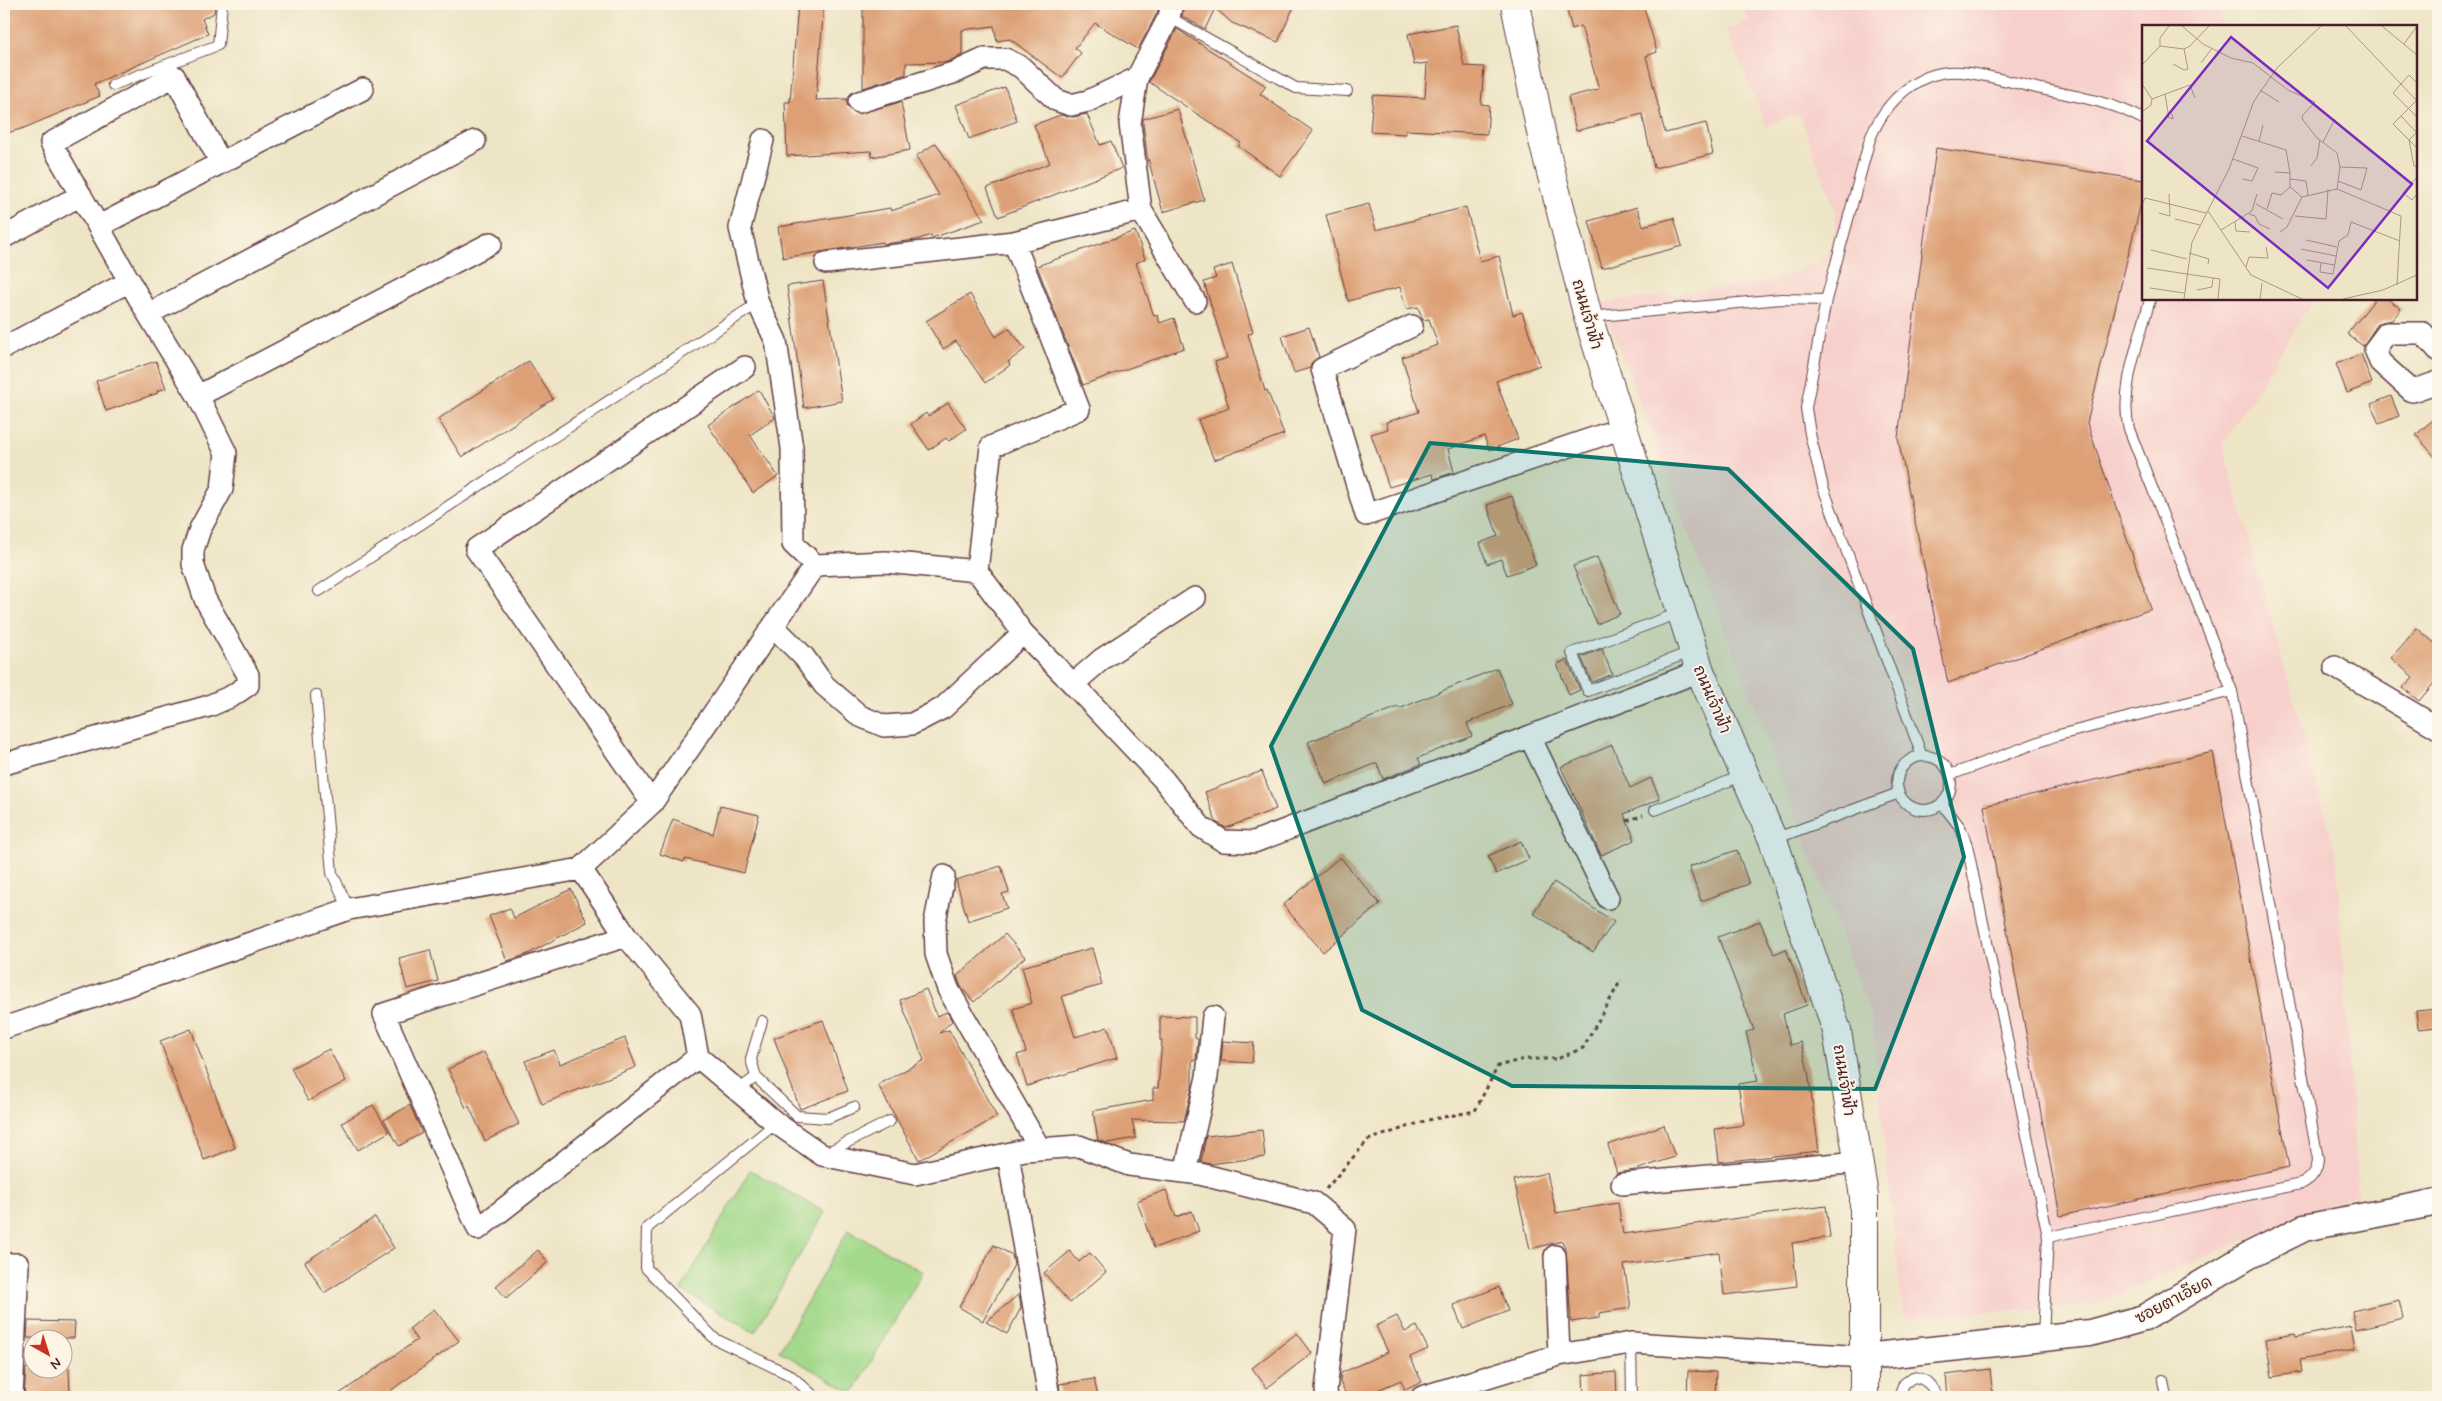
<svg xmlns="http://www.w3.org/2000/svg" width="2442" height="1401" font-family="Mynerve,'Playpen Sans Thai',sans-serif">
<rect width="100%" height="100%" fill="#fcf5e5"/>
<filter id="ink" filterUnits="userSpaceOnUse"><feTurbulence type="fractalNoise" baseFrequency=".02" numOctaves="2"/><feDisplacementMap in="SourceGraphic" scale="10" xChannelSelector="R" yChannelSelector="G"/><feConvolveMatrix kernelMatrix="1 2 1 2 8 2 1 2 1" color-interpolation-filters="sRGB"/></filter>
<filter id="wash" filterUnits="userSpaceOnUse"><feTurbulence type="fractalNoise" baseFrequency=".0096" numOctaves="4" result="noise"/><feDisplacementMap in="SourceGraphic" scale="20" xChannelSelector="R" yChannelSelector="G"/><feGaussianBlur stdDeviation="1.12" result="paint"/><feColorMatrix in="noise" values="0 0 0 0 0 0 0 0 0 0 0 0 0 0 0 0 0 1.4 0 .05"/><feComposite in="paint" operator="in"/></filter>
<g filter="url(#wash)">
<rect width="100%" height="100%" fill="#eee5c6"/>
<!-- built -->
<path fill="#f7d0cc" d="M1742,4H2215L2223,26H2143V299H2314L2223,444L2336,853L2358,1193L2093,1305L1903,1318L1871,1016L1602,303L1764,282L1816,264L1828,251L1836,228V212L1799,114L1766,126L1726,29L1749,21Z"/>
<!-- green -->
<path fill="#a2d98b" stroke="#767c5b" d="M750,1170L825,1212L755,1332L681,1290Z
M848,1230L923,1272L853,1393L779,1351Z"/>
<g id="blocks">
<!-- building -->
<path fill="#dda076" d="M4,4H215L214,13L202,19L208,34L94,84L100,96L24,128L4,134Z
M798,4H824L816,100L847,99V106L857,114L901,102L910,150L872,157L871,151L787,156L785,102H790Z
M863,4H1159L1157,13L1138,49L1095,23L1075,48L1081,53L1062,78L1010,39L997,41L994,26L962,30V55L947,62L906,63V74L863,88Z
M1184,4H1295L1278,42L1232,23L1215,8L1205,29L1182,16Z
M1576,4H1643L1657,52L1646,56L1665,133L1706,123L1713,154L1654,168L1642,114L1576,131L1568,97L1599,89L1581,26L1572,29L1566,7Z
M1456,25L1464,66L1484,67L1481,104L1489,105L1487,134L1406,130V134L1370,132L1373,95L1425,98L1427,63L1414,65L1408,34Z
M1177,29L1266,86L1260,94L1313,131L1280,176L1238,146L1241,143L1149,82Z
M1005,87L1017,121L969,139L956,105Z
M1178,109L1204,200L1163,212L1147,155L1143,124V119Z
M1087,114L1100,145L1111,141L1122,168L998,217L987,188L1050,163L1034,125L1060,115L1073,117Z
M936,143L984,220L932,238L931,235L916,240L883,244V242L783,258L778,227L890,208L891,211L939,195L916,156Z
M1936,148L2143,180V195L2087,423L2151,609L1948,683L1898,438Z
M1369,204L1376,230L1466,207L1480,261L1499,256L1513,315L1522,312L1540,365L1496,381L1518,439L1489,450L1484,436L1448,449L1454,472L1434,479L1432,474L1389,487L1371,434L1388,429L1386,422L1419,412L1402,357L1438,345L1429,319L1423,320L1418,307L1406,309L1400,287L1348,301L1326,215Z
M1637,207L1643,226L1674,218L1682,246L1602,268L1589,221Z
M1135,231L1145,259L1136,263L1154,316L1157,315L1160,323L1174,318L1184,348L1083,385L1037,266Z
M1232,264L1253,333L1248,334L1265,391L1267,390L1284,434L1214,460L1198,420L1229,408L1215,362L1227,358L1204,282L1216,278L1213,270Z
M823,281L842,401L804,408L787,286Z
M970,294L996,337L1009,328L1025,349L1008,362L1010,365L985,383L956,341L943,349L926,321Z
M2375,299H2388L2401,309L2392,320L2382,322L2377,325L2363,346L2347,334Z
M1309,327L1319,357L1312,362L1310,368L1294,373L1282,336Z
M2361,354L2372,383L2347,393L2336,364Z
M156,361L166,388L157,391L158,393L106,411L96,381Z
M529,361L553,399L462,457L438,419Z
M759,390L775,418L750,435L778,476L753,493L708,425Z
M2391,396L2399,416L2379,424L2371,404Z
M948,403L966,429L949,441L946,438L929,450L911,424L926,413L928,416Z
M2438,415V460L2416,435Z
M1512,496L1536,565L1507,575L1501,559L1487,564L1480,543L1498,536L1487,505Z
M1597,557L1620,614L1597,624L1573,566Z
M2417,628L2438,646V678L2419,701L2403,688L2413,677L2391,658Z
M1602,649L1612,674L1592,682L1581,657Z
M1567,660L1580,690L1569,695L1557,664Z
M1497,668L1512,704L1467,723L1472,736L1418,758L1421,764L1383,779L1377,763L1326,784L1308,742L1398,707L1399,709Z
M1612,745L1630,788L1651,778L1660,799L1624,814L1635,840L1601,855L1561,767Z
M2213,752L2289,1167L2060,1216L1984,806Z
M1262,771L1276,809L1226,828L1216,822L1205,792Z
M720,806L759,815L744,873L685,859L684,862L660,854L673,819L713,834Z
M1521,841L1529,859L1496,874L1488,856Z
M1737,850L1749,884L1701,901L1689,867Z
M1340,857L1380,904L1323,952L1283,905Z
M1001,866L1009,892L1002,894L1007,908L968,921L956,880Z
M1554,882L1614,922L1593,952L1533,913Z
M571,889L587,922L528,954L507,961L489,916L510,908L514,918Z
M1760,921L1774,954L1786,949L1807,1005L1783,1014L1790,1045L1801,1042L1808,1071L1819,1151L1719,1162L1715,1129L1744,1125L1738,1084L1758,1081L1746,1032L1754,1030L1718,937Z
M1005,934L1025,957L974,1002L961,987L957,976Z
M1092,948L1102,985L1062,996L1075,1037L1108,1027L1117,1058L1027,1086L1017,1055L1026,1052L1013,1009L1032,1003L1022,967Z
M430,950L438,981L407,989L399,958Z
M926,989L937,1016L947,1012L952,1021L939,1033L949,1030L997,1117L919,1160L878,1085L924,1060L900,1000Z
M2438,1009V1027L2418,1029L2416,1011Z
M1160,1016L1195,1017V1038L1198,1039L1196,1060H1192V1088L1184,1121L1132,1120L1136,1138L1107,1143L1098,1140L1093,1111L1153,1100V1088H1158L1162,1040H1160Z
M823,1020L848,1091L800,1109L774,1038Z
M191,1029L235,1148L204,1160L160,1041Z
M625,1038L636,1067L542,1104L525,1061L554,1050L560,1064Z
M1223,1041L1254,1043L1252,1063L1221,1061Z
M329,1049L346,1081L308,1101L291,1068Z
M484,1052L519,1124L485,1141L469,1106L466,1108L448,1069Z
M373,1105L389,1132L358,1150L342,1123Z
M410,1105L422,1133L399,1146L384,1120Z
M1664,1125L1675,1157L1635,1170L1617,1173L1608,1145Z
M1262,1130L1265,1157L1210,1164L1201,1162L1206,1136Z
M1547,1173L1556,1213L1618,1203L1623,1234L1826,1206L1830,1237L1792,1243L1797,1286L1724,1295L1719,1252L1624,1265L1631,1308L1599,1313V1318L1571,1322L1566,1250L1562,1241L1530,1249L1514,1180Z
M1166,1190L1176,1217L1192,1211L1199,1231L1154,1248L1137,1201Z
M375,1217L394,1248L324,1293L305,1262Z
M994,1245L1012,1255L1014,1265L983,1321L959,1307Z
M538,1250L548,1262L506,1298L496,1286Z
M1070,1251L1079,1262L1090,1253L1106,1272L1070,1303L1044,1273Z
M1499,1287L1508,1311L1463,1329L1453,1305Z
M1019,1294L1021,1308L1007,1334L986,1322Z
M2399,1300L2403,1318L2356,1329L2352,1311Z
M434,1309L459,1341L382,1397H335L417,1340L409,1329Z
M1397,1316L1405,1332L1417,1326L1428,1349L1410,1357L1422,1382L1405,1390L1401,1380L1361,1397H1347L1340,1382L1341,1373L1388,1352L1376,1326Z
M28,1321L75,1322L74,1338H27Z
M2351,1326L2355,1349L2300,1360L2302,1372L2272,1377L2266,1339L2295,1334L2296,1337Z
M1297,1333L1312,1353L1267,1388L1252,1368Z
M26,1368H69L70,1397H24Z
M1990,1369L1993,1397H1948L1946,1375Z
M1688,1371L1716,1372L1715,1397H1687Z
M1616,1372L1617,1397H1584L1583,1375Z
M1094,1379L1098,1397H1061L1059,1384Z"/>
</g>
</g>
<g filter="url(#ink)">
<use href="#blocks" fill-opacity="0" stroke="#633d42" stroke-width="1"/>
<g fill="none" stroke-linecap="round" stroke-linejoin="round">
<!-- service casing -->
<g stroke="#633d42" stroke-width="12">
<path id="service" d="M1169,17L1296,88L1347,91
M113,85L218,45L222,4
M1589,317L1781,299L1826,300
M319,591L758,303
M1679,613L1572,653L1588,691L1693,651
M316,695L332,873L349,909
M1922,756L1823,487L1810,434L1806,408L1826,300L1870,139C1885,102 1918,68 1962,72C1988,75 2015,83 2041,89C2076,96 2112,102 2143,119
M1897 783a27 27 0 1 1 54 0a27 27 0 1 1-54 0Z
M1950,775L2055,736L2232,691
M1942,804L1960,827L1967,845L2048,1237L2043,1336
M1655,810L1744,775
M1774,839L1899,793
M756,1077L797,1116L828,1118L854,1107
M738,1090L756,1077L751,1059L762,1021
M776,1123L647,1228L646,1268L715,1339L790,1375L815,1397
M826,1153L890,1121
M2048,1237L2301,1184C2313,1178 2317,1171 2318,1159L2232,691L2129,429C2119,389 2140,339 2150,299
M1631,1343L1632,1397
M2163,1380L2166,1397
M1899,1397L1904,1384L1913,1377C1926,1378 1932,1386 1938,1397"/>
</g>
<!-- minor casing -->
<g stroke="#633d42" stroke-width="24">
<path id="minor" d="M1172,4L1169,17L1137,78L1130,124L1141,210L1195,301
M859,102L956,72L984,59H1005L1021,67L1056,100L1071,105L1088,101L1137,78
M763,140L740,228L758,303L776,341L792,448L793,544L815,565
M99,226L363,89
M4,237L81,195
M1014,242L1079,409L991,447L977,571L1023,633L1073,684L1102,659L1195,598
M826,263L1014,242L1141,210
M148,314L475,141
M1412,326L1322,369L1366,515L1623,428
M7,346L130,281
M2438,350L2423,333H2387L2375,349L2380,362L2412,391L2438,382
M198,396L491,243
M773,626L804,657L824,685L860,716L884,726L912,724L943,708L1023,633
M2335,667L2438,728
M1073,684L1163,779L1201,827L1223,841L1254,842L1700,671
M1530,737L1608,898
M4,764L209,706L232,696L248,685V675L205,599L193,564V550L200,529L222,489L226,453L198,396L148,314L51,143L174,76L221,163
M652,803L476,549L745,367
M581,869L626,936L690,1014L698,1057L776,1123L822,1155L915,1174L1025,1150L1079,1146L1129,1165L1200,1174L1314,1203L1345,1229L1326,1390L1327,1397
M944,876L935,922L936,954L948,989L1040,1149
M626,936L384,1014L478,1229L698,1057
M4,1028L349,909L581,869L652,803L815,565L886,562L977,571
M1008,1154L1049,1397
M1185,1172L1207,1077L1213,1017
M1622,1184L1859,1162
M1555,1256L1559,1355
M4,1264H18L12,1397
M1422,1397L1559,1355L1631,1343L1865,1357"/>
</g>
<!-- tertiary casing -->
<g stroke="#633d42" stroke-width="29">
<path id="tertiary" d="M1865,1357L2090,1333L2144,1318L2248,1256L2304,1228L2438,1202"/>
</g>
<!-- secondary casing -->
<g stroke="#633d42" stroke-width="30">
<path id="secondary" d="M1515,4L1542,137L1588,317L1700,671L1773,840L1837,1031L1864,1196V1397"/>
</g>
<!-- path -->
<path stroke="#633d42" stroke-width="3" stroke-dasharray="4 4" stroke-linecap="butt" d="M1627,821L1643,815
M1326,1189L1368,1140L1428,1120L1475,1111L1498,1066L1524,1059H1557L1583,1048L1621,980"/>
<!-- service -->
<use href="#service" stroke="#fff" stroke-width="10"/>
<!-- minor -->
<use href="#minor" stroke="#fff" stroke-width="21"/>
<!-- tertiary -->
<use href="#tertiary" stroke="#fff" stroke-width="26"/>
<!-- secondary -->
<use href="#secondary" stroke="#fff" stroke-width="28"/>
</g>
</g>
<!-- marked area -->
<path fill="#0f766e" fill-opacity="0.2" stroke="#0f766e" stroke-width="4" stroke-linejoin="round" d="M1430,443L1728,469L1913,649L1964,857L1875,1089L1512,1086L1362,1010L1271,746Z"/>
<g text-anchor="middle" stroke-width="4" stroke-linejoin="round" paint-order="stroke">
<!-- street labels -->
<g font-size="16" fill="#4a1f2b" stroke="#fcf5e5">
<text transform="translate(1588 314) rotate(74)" y="6">ถนนเจ้าฟ้า</text>
<text transform="translate(1713 699) rotate(67)" y="6">ถนนเจ้าฟ้า</text>
<text transform="translate(1845 1080) rotate(81)" y="6">ถนนเจ้าฟ้า</text>
<text transform="translate(2173 1299) rotate(-28)" y="6">ซอยตาเอียด</text>
</g>
</g>
<!-- overview -->
<g transform="translate(2142 25)">
<rect width="275" height="275" fill="#eee5c6"/>
<path fill="none" stroke="#ac9688" stroke-width="1" d="M40,1L61,19L89,33L111,38L146,65L173,77L160,91L161,95L175,113L195,128L198,142L195,164M204,1L275,76M240,1L275,30M262,19L275,1M18,21V13L27,1M59,38L70,23M31,39L42,45L46,44L42,24M0,40L18,21L42,24L48,21L67,1M275,58L267,50L251,68L275,92M0,59L10,74L48,60L53,73M118,65L137,77M23,69L26,87L30,89L31,94L26,92V87M275,75L251,99L267,115L272,141H275M0,87L9,80L10,74M259,91L275,108M275,107L267,115L275,123M100,111L144,125L148,148M117,116L121,100M181,117L193,94M91,134L116,143L110,156L101,154M169,141L175,133L178,115M275,152L261,168L270,175L275,169M148,154L164,156L166,170M196,156L219,165L225,143L198,142M148,162L160,172L195,164L259,191L255,260M114,179L141,194M0,180L3,173L64,188M125,184L130,168L139,170L148,162V148L133,147M66,186L109,250L160,274M17,188L28,191L27,169M107,189L113,191L117,199L128,204M153,191L184,194L186,164M33,194L58,200M93,197L94,206L108,207M79,205L110,186L115,169M138,207L145,202L160,172M164,215L195,222M159,224L194,231M9,225L45,234M47,228L67,234L66,239M165,235L192,240M179,238L178,247L191,249L197,216L206,210L209,197L258,216M104,242L107,232L126,233L124,222M5,243L78,254L76,274M8,263L42,268M55,265L70,262L71,253M42,274L50,217L87,144L112,76L135,43L179,1M118,274L120,258M201,274L241,265L275,250"/>
<path fill="#7b2cbf" fill-opacity="0.15" stroke="#7b2cbf" stroke-width="2.5" d="M89,12L270,159L186,263L5,116Z"/>
<rect width="275" height="275" fill="none" stroke="#4a1f2b" stroke-width="2.5"/>
</g>
<!-- margin -->
<rect width="2442" height="1401" fill="none" stroke="#fcf5e5" stroke-width="20"/>
<!-- north arrow -->
<g transform="translate(48 1354) rotate(141)"><circle r="24" fill="#fcf5e5" stroke="#b59f9b"/>
<path d="M0-4L9 19L0 12L-9 19Z" fill="#c8321e"/>
<text y="-8" font-size="14" font-weight="bold" text-anchor="middle" fill="#4a1f2b">N</text>
</g>
</svg>
